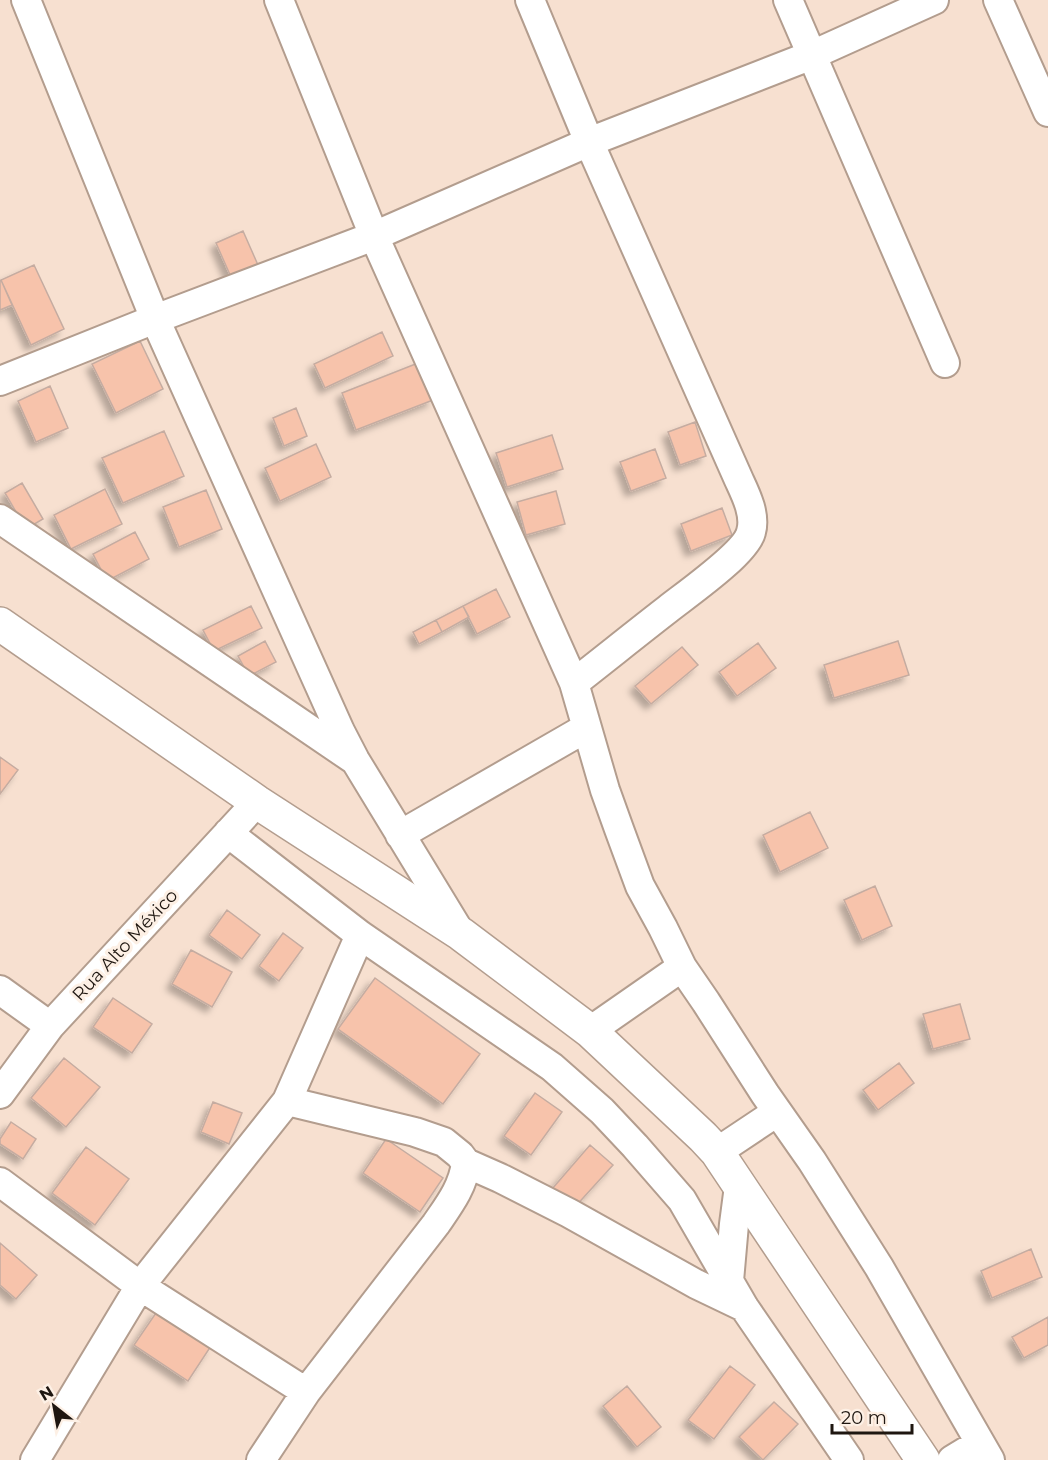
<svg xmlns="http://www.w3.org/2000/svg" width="1048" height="1460" font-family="Montserrat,sans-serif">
<defs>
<filter id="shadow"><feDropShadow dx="-5.5" dy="5.5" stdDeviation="3" flood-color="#0004"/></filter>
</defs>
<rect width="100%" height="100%" fill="#f7e0d0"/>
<!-- building -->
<path fill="#f7c3ab" stroke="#c5aca1" stroke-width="1.5" filter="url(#shadow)" d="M243,231L258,265L231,277L216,243Z
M34,265L64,329L31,345L1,280Z
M1,280L12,305L0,310V281Z
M382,332L393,356L325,388L314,364Z
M140,341L163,389L116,413L92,364Z
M418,363L433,400L356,430L342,393Z
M50,386L68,428L36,442L18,401Z
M296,408L307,436L284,446L273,418Z
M695,422L706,456L680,465L668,432Z
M164,431L184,476L123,503L102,458Z
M552,435L563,469L507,487L496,453Z
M316,444L331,477L280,501L265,468Z
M655,449L666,478L631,491L620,462Z
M22,483L43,519L26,529L5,493Z
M105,489L122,524L71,549L54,515Z
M206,490L222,529L179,547L163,507Z
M556,491L565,524L526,535L517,502Z
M722,508L732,535L691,551L681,524Z
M135,532L149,559L107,581L93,554Z
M496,589L510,617L477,634L463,606Z
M251,606L262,628L214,651L203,630Z
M463,606L469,617L442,632L436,620Z
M436,620L442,632L419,644L413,632Z
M265,641L276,662L249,676L238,656Z
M898,641L909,675L834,698L824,665Z
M758,643L776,668L737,696L719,672Z
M682,647L698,665L651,704L635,686Z
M0,757L18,770L0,794Z
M810,812L828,848L780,872L763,835Z
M875,886L892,926L862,940L844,900Z
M227,910L260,935L242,959L209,935Z
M283,933L303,948L279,981L259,966Z
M191,950L232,972L212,1007L172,984Z
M375,978L480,1054L443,1104L338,1029Z
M113,998L152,1024L132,1053L93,1027Z
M960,1004L970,1039L933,1049L923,1014Z
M64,1058L100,1087L66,1127L31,1098Z
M899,1063L914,1083L878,1110L863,1090Z
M535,1093L562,1112L531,1155L504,1136Z
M213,1102L242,1113L229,1144L201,1132Z
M11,1122L36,1139L23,1159L0,1144V1139Z
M386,1139L443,1178L420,1212L363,1173Z
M590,1145L613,1165L574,1208L552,1189Z
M86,1147L129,1179L95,1225L52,1193Z
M0,1243L37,1275L16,1299L0,1285Z
M1031,1249L1042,1277L992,1298L981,1271Z
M158,1310L211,1346L188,1381L134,1345Z
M1048,1317V1345L1024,1358L1012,1337Z
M730,1366L755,1385L714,1439L688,1420Z
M627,1386L661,1427L637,1447L603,1406Z
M774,1402L798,1424L763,1460L739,1437Z"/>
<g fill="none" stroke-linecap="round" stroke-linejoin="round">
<!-- minor casing -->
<g stroke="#b39d8e" stroke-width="32">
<path id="minor" d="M26,0L155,319L340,731L355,760L461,934
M279,0L374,236L574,683L605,790L619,829L640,886L663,928L682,967L590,1031
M530,0L589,142L739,480C746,495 756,515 751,532C746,553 687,594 668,609C637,633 606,658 574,683
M788,0L945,363
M998,0L1048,112
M0,381L155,319L374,236L589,142L812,55L934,0
M0,519L353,759
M228,833L360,935L552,1067L602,1111L635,1146L682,1200L744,1307L849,1460
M400,835L586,728
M682,967L706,1002L765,1094L812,1161L879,1267L990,1460
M0,990L50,1026
M0,1094L50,1026L257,802
M717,1152L777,1112
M466,1163L500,1178L569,1213L696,1284L744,1307
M0,1182L140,1286L306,1392
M729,1281L734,1224L739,1186
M35,1460L140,1286L287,1101L360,935
M261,1460L306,1392L436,1224C449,1205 463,1187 466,1163L460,1155L444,1142L415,1132L287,1101
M952,1460L980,1443"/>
</g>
<!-- primary casing -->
<g stroke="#b39d8e" stroke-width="36">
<path id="primary" d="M0,624L257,802L461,934L590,1031L703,1137L717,1152L923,1460"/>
</g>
<!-- minor -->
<use href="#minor" stroke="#fff" stroke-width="28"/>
<!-- primary -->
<use href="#primary" stroke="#fff" stroke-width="33"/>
</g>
<g text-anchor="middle" stroke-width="6" stroke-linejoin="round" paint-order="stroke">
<!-- street labels -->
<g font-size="18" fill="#1e1610" stroke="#fdf0e5">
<text transform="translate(125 945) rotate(-47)" y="6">Rua Alto México</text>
</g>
</g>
<!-- north arrow -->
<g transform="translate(54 1406) rotate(329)" stroke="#fdf0e5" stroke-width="4.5" paint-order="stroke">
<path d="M0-4.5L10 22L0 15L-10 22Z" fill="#1e1610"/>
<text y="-9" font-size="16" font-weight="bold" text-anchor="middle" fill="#1e1610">N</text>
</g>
<!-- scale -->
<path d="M832 1424v9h80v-9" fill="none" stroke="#1e1610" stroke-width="3"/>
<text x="841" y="1424" font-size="18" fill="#1e1610" stroke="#fdf0e5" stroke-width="4.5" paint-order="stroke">20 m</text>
</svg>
